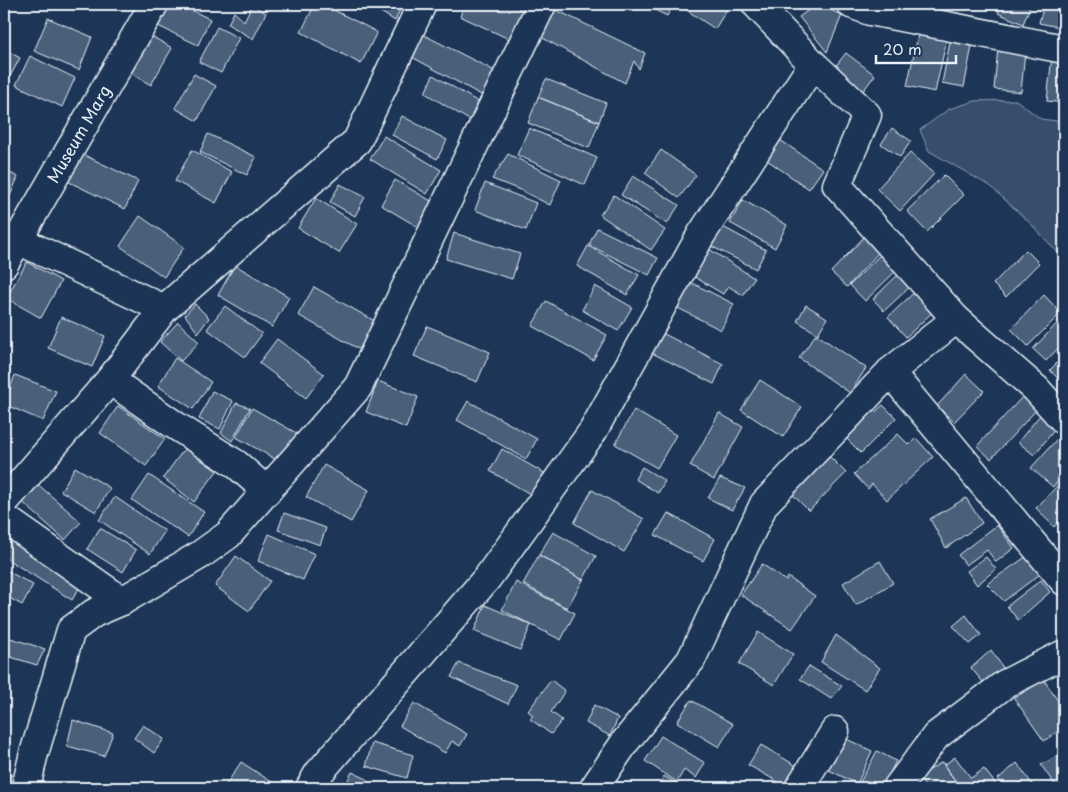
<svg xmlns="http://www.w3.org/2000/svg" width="1068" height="792" font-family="'Playpen Sans',sans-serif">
<rect width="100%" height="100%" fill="#1d3557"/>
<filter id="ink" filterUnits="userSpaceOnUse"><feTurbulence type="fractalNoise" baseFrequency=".02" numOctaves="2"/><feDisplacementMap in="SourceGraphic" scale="10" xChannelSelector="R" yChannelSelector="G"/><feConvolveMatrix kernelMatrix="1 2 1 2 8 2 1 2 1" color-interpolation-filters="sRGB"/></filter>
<g filter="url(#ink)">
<!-- green -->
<path fill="#374d6c" stroke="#909fb2" d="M1016,100L1041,119L1064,122V259L1029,222L990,186L929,151L920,130L949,109L975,101Z"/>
<!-- building -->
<path fill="#495e7a" stroke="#e8f1f8" d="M166,4H178L210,19L198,45L156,25Z
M315,4H322L377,32L361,64L301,32Z
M368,4H400L402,5L395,21Z
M465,4H511L525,11L509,39L460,16Z
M643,4H674L667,16Z
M684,4H730L715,29L682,7Z
M817,4L842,15L827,52L799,17Z
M1002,4H1025L1030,7L1023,24L998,13Z
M1044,4H1064V28L1039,23Z
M252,5L266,13L253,39L228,24L234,12L244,21Z
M550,7L645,53L639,69L634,61L625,83L539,36Z
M48,18L92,37L79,70L34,51Z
M217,27L239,38L221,73L199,62Z
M919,31L947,38L935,92L907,86Z
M422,34L495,71L483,96L412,57Z
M151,36L172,48L151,85L130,73Z
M950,42L972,46L964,87L942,83Z
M998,48L1025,51L1021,92L994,89Z
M4,49L20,58L7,82L4,80Z
M846,53L875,75L860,95L831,72Z
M30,56L75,78L62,107L16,85Z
M1052,56L1064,57V103L1047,101Z
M194,74L216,86L197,121L175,108Z
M433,75L480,103L474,123L425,93Z
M546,79L606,103L599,122L538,97Z
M538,97L599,122L589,148L528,123Z
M402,116L447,140L437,159L392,135Z
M529,128L597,158L585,185L517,155Z
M892,128L911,141L900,157L881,144Z
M208,134L256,157L247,175L200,152Z
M384,136L441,170L427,194L370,159Z
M777,138L823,169L809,189L764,158Z
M192,150L232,172L216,203L175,181Z
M661,150L696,175L679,198L645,173Z
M78,152L138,181L125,209L65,180Z
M910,153L934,174L900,211L877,189Z
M508,154L561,180L550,205L520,190L492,179Z
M4,170L18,177L7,203L4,202Z
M944,175L964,195L927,232L907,211Z
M633,176L679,205L667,224L621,195Z
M395,180L433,202L418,227L381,205Z
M485,183L536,203L526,230L475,210Z
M340,184L365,197L355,216L330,202Z
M614,195L665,230L651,250L600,215Z
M316,198L357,224L339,253L298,228Z
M743,200L787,225L775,248L730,223Z
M140,216L184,247L164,277L120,246Z
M721,226L766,250L756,269L711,246Z
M597,228L658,258L649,275L589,245Z
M454,233L520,254L512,279L446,259Z
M865,236L881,250L847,287L831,272Z
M588,246L639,275L627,295L577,266Z
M706,247L754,278L743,295L728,286L723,294L688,273Z
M1026,250L1039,263L1006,297L993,284Z
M884,251L900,267L865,301L850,285Z
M27,262L61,281L41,318L6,298Z
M235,265L289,297L272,327L218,295Z
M904,269L916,281L884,311L873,299Z
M688,281L734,304L721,330L676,307Z
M922,285L940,305L906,337L888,317Z
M595,286L632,307L618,331L582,310Z
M314,287L380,324L364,352L298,315Z
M1044,295L1061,313L1028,346L1011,329Z
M546,301L607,335L593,360L532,326Z
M195,304L209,318L198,333L185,315Z
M806,305L827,318L818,334L797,321Z
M225,306L262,334L245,357L207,329Z
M1064,316V342L1046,361L1033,349Z
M61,317L105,336L92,367L48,348Z
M178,322L199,342L181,361L160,342Z
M427,326L490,352L477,382L414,356Z
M662,333L723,364L714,384L652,353Z
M816,334L866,368L850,393L799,358Z
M277,339L324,374L306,398L259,363Z
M1064,356V385L1050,370Z
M175,358L211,382L193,409L158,386Z
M966,374L984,391L954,422L937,406Z
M15,375L56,391L43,421L4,404Z
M760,380L802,407L783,437L741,410Z
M378,381L418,397L406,428L366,412Z
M212,391L233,401L220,429L199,419Z
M1023,396L1037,409L991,459L977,446Z
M468,401L537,439L526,459L457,420Z
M236,403L250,408L232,441L221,433Z
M883,405L896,418L861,453L840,432L867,406L874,413Z
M118,406L165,439L146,466L100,433Z
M252,408L298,434L282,463L236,437Z
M1045,409L1061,422L1034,455L1018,442Z
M634,410L676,435L657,468L615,444Z
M719,413L743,427L714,480L690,466Z
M1064,431V474L1053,487L1031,468Z
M898,434L909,445L916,438L933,457L887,500L872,484L868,489L854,474Z
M185,448L217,471L194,502L163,478Z
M502,449L544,473L532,495L490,471Z
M826,453L846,473L809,511L789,491Z
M324,465L369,490L351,522L306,497Z
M75,467L110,488L96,512L61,491Z
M642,467L665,481L658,493L635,479Z
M149,475L204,512L188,537L132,500Z
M720,478L745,488L732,510L708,498Z
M1064,479V516L1054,527L1036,508Z
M34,481L81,522L65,540L19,499Z
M592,490L644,519L624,552L574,523Z
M115,497L165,531L150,554L99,520Z
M966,498L982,523L946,548L930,519Z
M284,513L326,528L320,545L278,530Z
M668,513L715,539L703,561L655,535Z
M997,525L1014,548L996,562L987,550L966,565L958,555Z
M100,528L136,550L123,572L87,549Z
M553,532L596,556L583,580L539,555Z
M269,534L315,554L303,580L258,561Z
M4,537L81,585L72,600L4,557Z
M539,555L583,580L567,608L523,584Z
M236,556L270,581L249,611L215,586Z
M1027,556L1040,574L1004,601L987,584Z
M986,557L996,569L977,585L967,571Z
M880,561L893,583L856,605L843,583Z
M762,564L786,581L788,577L815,596L792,629L741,595Z
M4,569L33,585L22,605L4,595Z
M1041,580L1050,592L1018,620L1007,606Z
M516,582L575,613L561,640L502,610Z
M485,605L531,625L520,650L474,631Z
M966,615L981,635L970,644L953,626Z
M758,632L793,654L774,685L739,664Z
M836,635L880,668L865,690L821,662Z
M4,636L45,649L37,665L4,655Z
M991,650L1008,675L988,688L971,668Z
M1064,662V683L1054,669Z
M459,663L517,685L508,704L451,677Z
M809,666L842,686L831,699L800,679Z
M551,680L565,691L551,712L562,720L551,734L530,719L533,715L528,711Z
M1044,680L1064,710V727L1044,741L1014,698Z
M691,700L733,724L719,747L677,722Z
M414,703L467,734L460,746L452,741L445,753L400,726Z
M594,705L618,718L610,736L586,723Z
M73,720L113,733L104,756L67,746Z
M143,725L164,739L154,753L134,738Z
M661,736L705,763L696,778L684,770L677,782L645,761Z
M842,737L872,751L857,784L827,769Z
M372,743L413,755L407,778L366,766Z
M761,745L800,768L789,788L748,765Z
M877,751L896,761L882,788H863L858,786Z
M1064,752V788H1057L1041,765Z
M955,757L971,778L984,769L998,787L961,788L944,765Z
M241,762L281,788H224Z
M942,762L959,788H926L919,777Z
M1017,763L1035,788H1003L998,779Z
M352,772L367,779L363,788H344Z
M4,773L14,776L12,788H4Z
M664,776L684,788H657Z
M54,783L81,788H53Z"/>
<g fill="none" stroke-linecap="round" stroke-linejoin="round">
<!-- minor casing -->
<g stroke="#e8f1f8" stroke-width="31">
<g id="minor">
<path d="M851,4L870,11L1064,49"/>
<path d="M18,240L164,309"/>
<path id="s1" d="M4,264L154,4"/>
<path d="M956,319L1036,389L1064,420"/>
<path d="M890,372L1064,581"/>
<path d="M110,380L173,424L236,464L267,491"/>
<path d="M4,502L110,380L164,309L357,141L422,4"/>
<path d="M4,518L122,601"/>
<path d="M310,788L318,774L488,577L593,431L701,235L813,64"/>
<path d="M594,788L625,742L691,660L764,504L890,372L956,319L837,185L867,115L813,64L756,4"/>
<path d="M799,788L835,731"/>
<path d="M897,788L936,736L1005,684L1064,654"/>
</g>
</g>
<!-- major casing -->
<g stroke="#e8f1f8" stroke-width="31">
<path id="major" d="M26,788L33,757L71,630L94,613L122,601L200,555L228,535L358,387L542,4"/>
</g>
<!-- minor -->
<use href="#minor" stroke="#1d3557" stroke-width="28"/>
<!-- major -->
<use href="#major" stroke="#1d3557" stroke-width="28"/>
</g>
</g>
<g text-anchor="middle" stroke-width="4" stroke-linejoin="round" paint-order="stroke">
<!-- street labels -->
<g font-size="16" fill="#e8f1f8" stroke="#1d3557">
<text dy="6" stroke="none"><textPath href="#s1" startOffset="150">Museum Marg</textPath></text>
</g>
</g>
<!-- margin -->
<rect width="1068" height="792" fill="none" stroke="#1d3557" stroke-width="20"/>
<rect x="10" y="10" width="1048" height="772" fill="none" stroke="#e8f1f8" stroke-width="2" filter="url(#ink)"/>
<!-- scale -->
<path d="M876 55v8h80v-8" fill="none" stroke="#e8f1f8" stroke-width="2.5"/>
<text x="883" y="55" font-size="15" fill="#e8f1f8" stroke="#1d3557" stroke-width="4" paint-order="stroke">20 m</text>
</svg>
